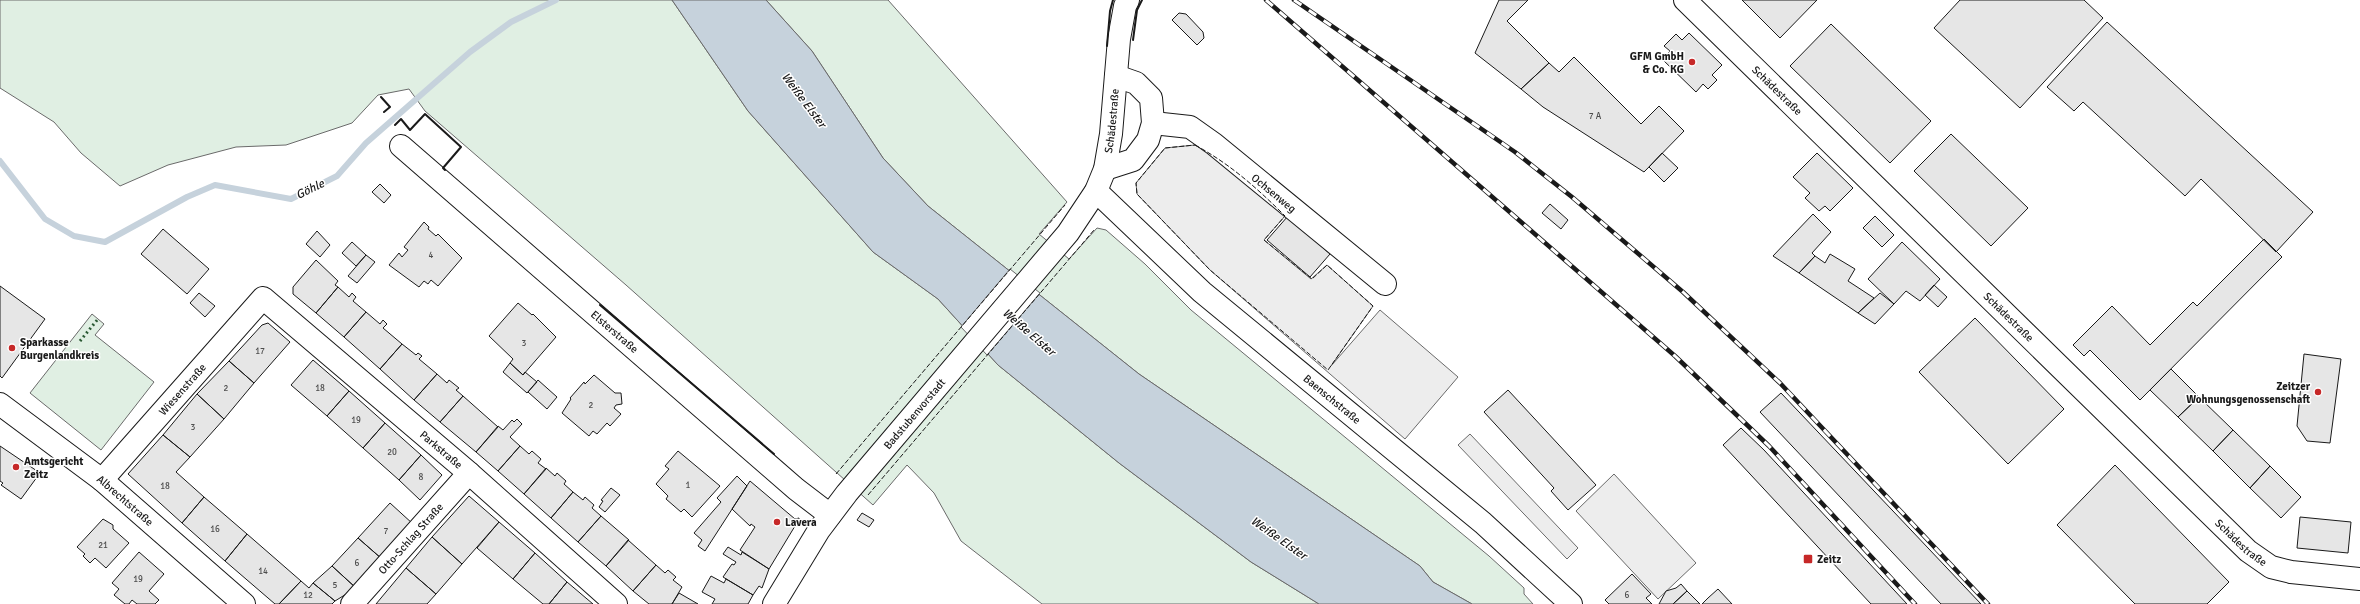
<svg xmlns="http://www.w3.org/2000/svg" width="2360" height="604" font-family="Signika,sans-serif">
<rect width="100%" height="100%" fill="#fff"/>
<!-- green -->
<path fill="#e0efe3" stroke="#6a6a6a" d="M0,0H672L748,111L873,252L938,299L998,365L1119,463L1251,562L1319,604H1042L961,541L934,493L907,465L873,505L626,285L425,111L409,89L378,95L352,123L286,145L236,147L168,165L120,186L81,153L54,122L0,88Z
M766,0H888L1067,202L1039,234L1069,259L1097,228L1106,230L1145,264L1191,310L1489,556L1524,588V594L1533,604H1472L1433,582L1420,566L1139,374L928,206L883,158L812,51Z
M92,314L104,324L95,335L154,382L101,450L30,393Z"/>
<!-- parking -->
<path fill="#ededed" stroke="#6a6a6a" d="M1195,145L1219,158L1252,184L1285,216L1264,240L1311,279L1327,265L1373,306L1331,366L1380,310L1458,377L1405,439L1210,270L1137,194L1136,183L1165,148Z
M1470,434L1578,548L1567,559L1458,445Z
M1614,474L1696,563L1658,599L1576,511Z"/>
<!-- water -->
<path fill="#c6d2dc" stroke="#6a6a6a" d="M672,0H766L812,51L883,158L928,206L1139,374L1420,566L1433,582L1472,604H1319L1251,562L1119,463L998,365L938,299L873,252L748,111Z"/>
<!-- pier -->
<path fill="#fff" stroke="#6a6a6a" d="M1010,269L1040,293L987,355L961,327Z"/>
<g fill="none" stroke-linecap="round" stroke-linejoin="round">
<!-- stream -->
<path stroke="#c6d2dc" stroke-width="6" d="M0,161L45,219L74,236L105,242L187,197L215,185L291,199L337,176L366,143L470,52L511,22L556,0"/>
</g>
<!-- building -->
<path fill="#e6e6e6" stroke="#1a1a1a" d="M1499,0H1528L1507,21L1549,63L1521,89L1475,53Z
M1742,0H1817L1780,38Z
M1960,0H2084L2103,18L2020,108L1934,28Z
M1179,13L1186,14L1203,32L1204,38L1197,45L1172,20Z
M2107,22L2313,212L2276,252L2201,179L2185,196L2083,102L2074,111L2047,87Z
M1831,24L1931,121L1890,163L1790,66Z
M1689,33L1722,65L1712,75L1717,80L1708,89L1703,84L1696,92L1662,59L1670,51L1664,46L1676,34L1682,40Z
M1574,57L1641,124L1659,106L1684,131L1644,172L1543,107L1521,89L1549,63L1559,72Z
M1951,134L2028,208L1991,246L1914,171Z
M1662,153L1678,168L1664,182L1649,167Z
M1817,153L1853,188L1830,211L1825,206L1819,211L1805,198L1810,193L1793,177Z
M380,184L391,195L384,203L372,192Z
M1550,204L1568,220L1561,229L1542,213Z
M1813,214L1831,232L1812,253L1815,256L1799,273L1773,256Z
M1288,216L1330,254L1310,277L1267,240Z
M1875,216L1894,235L1882,247L1863,228Z
M424,222L429,227L428,229L436,236L438,234L462,258L438,286L431,280L428,284L424,281L419,287L389,265L399,253L402,257L408,250L404,247Z
M163,229L209,269L187,294L141,254Z
M317,231L330,245L320,257L306,244Z
M2264,239L2282,257L2140,400L2090,350L2084,356L2073,345L2112,306L2150,345L2193,302L2197,306Z
M352,242L366,255L356,266L342,253Z
M1902,242L1940,279L1920,301L1906,291L1894,304L1868,279Z
M1830,254L1855,269L1848,281L1874,298L1858,313L1799,273L1815,256L1825,263Z
M366,255L375,262L357,283L348,276Z
M316,260L338,281L335,285L338,287L316,313L293,294V287Z
M1934,285L1947,297L1938,307L1925,295Z
M0,286L45,319L2,378L0,376Z
M338,287L349,297L352,293L356,297L353,301L366,312L344,337L316,313Z
M199,293L215,306L205,317L190,303Z
M1880,293L1894,304L1875,324L1858,313Z
M518,303L532,315L533,314L556,337L523,375L510,363L513,359L489,336Z
M366,312L380,324L383,320L387,324L383,328L402,344L380,369L344,337Z
M1975,318L2064,409L2008,464L1919,372Z
M268,323L290,342L254,383L229,361L262,325Z
M402,344L416,355L418,353L422,356L419,359L437,374L414,400L380,369Z
M2304,354L2341,359L2330,443L2307,441L2297,426Z
M313,360L349,391L327,416L291,385Z
M229,361L254,383L224,419L197,394Z
M510,363L523,375L525,372L537,382L527,393L503,372Z
M2171,369L2199,397L2178,417L2150,390Z
M437,374L447,383L449,380L459,388L456,390L463,396L440,422L414,400Z
M594,375L615,393H621L622,404L616,405L614,408L621,414L610,426L607,423L597,434L593,431L589,436L562,413L571,399L570,398L584,382L585,384Z
M538,380L557,397L547,409L528,392Z
M1508,390L1596,485L1568,510L1551,491L1554,488L1484,412Z
M349,391L385,423L363,448L327,416Z
M1781,393L1911,530L1981,604H1941L1760,412Z
M197,394L224,419L190,457L163,435Z
M463,396L498,427L476,452L440,422Z
M2199,397L2233,430L2213,451L2178,417Z
M517,419L522,424L510,437L520,446L498,471L476,452L498,426L503,430L512,420L514,422Z
M385,423L421,455L399,480L363,448Z
M1741,428L1764,450L1907,604H1871L1723,445Z
M2233,430L2270,466L2250,488L2213,451Z
M163,435L190,457L176,472L204,497L182,523L128,474Z
M0,446L40,473L21,499L1,485L3,483L0,481Z
M520,446L529,454L532,451L541,459L538,463L546,469L524,494L498,471Z
M678,451L720,486L692,517L684,509L681,512L666,499L668,496L656,484L669,469L665,466Z
M421,455L442,475L420,500L399,480Z
M2115,465L2229,582L2207,604H2135L2057,525Z
M2270,466L2301,497L2281,518L2250,488Z
M546,468L555,476L557,473L566,481L564,484L573,492L551,518L524,494Z
M737,476L747,486L705,551L698,546L702,540L694,533L721,502L717,498Z
M750,481L795,519L799,518L800,526H795L769,569L740,550L755,527L751,524L750,526L732,509Z
M611,488L620,495L605,512L599,507L603,501L601,500Z
M573,492L583,500L585,497L594,505L592,508L601,516L578,542L551,518Z
M469,496L499,522L462,564L432,537Z
M204,497L247,534L225,561L182,523Z
M390,503L413,524L382,559L358,538Z
M862,513L874,520L869,527L857,520Z
M601,516L629,540L606,566L578,542Z
M2300,517L2351,522L2348,553L2297,548Z
M103,519L113,525V529L129,543L106,568L95,558L90,563L83,556L85,554L77,547Z
M499,522L535,553L513,579L477,548Z
M247,534L301,581L279,604H275L225,561Z
M432,537L462,564L436,594L406,568Z
M358,538L382,559L356,588L332,566Z
M628,540L656,565L633,591L606,566Z
M728,547L741,555L742,552L769,569L762,588L759,586L753,595L723,577L732,564L734,565L736,562L723,554Z
M139,552L164,574L149,591L159,600L155,604H137L132,600L129,604H125L114,595L119,589L112,583Z
M535,553L567,582L549,604H543L513,579Z
M656,565L665,573L668,570L676,577L673,580L682,587L672,604H649L633,591Z
M332,566L356,588L335,601L313,583Z
M406,568L436,594L427,604H376Z
M1632,574L1651,594L1646,598L1652,604H1609L1605,600Z
M711,576L724,583L726,579L753,595L748,604H712L715,599L702,592Z
M301,581L309,588L313,583L335,601L332,604H279Z
M567,582L593,604H549Z
M1681,584L1687,591L1673,604H1659L1666,591L1676,588Z
M1718,589L1732,604H1702L1708,598Z
M1687,591L1700,604H1673Z
M679,593L698,604H672Z"/>
<g fill="none" stroke-linecap="round" stroke-linejoin="round">
<!-- minor casing -->
<g stroke="#1a1a1a" stroke-width="24">
<g id="minor">
<path id="s1" d="M1685,0L2248,551L2271,567L2291,572L2360,579"/>
<path id="s2" d="M1153,123L1190,127L1214,144L1385,284"/>
<path id="s3" d="M401,146L796,489L830,515"/>
<path d="M1105,169L1133,160L1148,140L1153,123L1151,98L1136,83L1116,76"/>
<path id="s4" d="M1096,191L1202,292L1483,523L1571,604"/>
<path id="s5" d="M102,480L263,298L469,473L616,604"/>
<path id="s6" d="M352,604L469,473"/>
</g>
</g>
<!-- major casing -->
<g stroke="#1a1a1a" stroke-width="24">
<g id="major">
<path id="s7" d="M0,404L102,480L244,604"/>
<path id="s8" d="M774,604L819,530L847,493L1068,233L1096,191L1105,169L1111,134L1119,39L1125,6L1128,0"/>
</g>
</g>
<!-- minor -->
<use href="#minor" stroke="#fff" stroke-width="22"/>
<!-- major -->
<use href="#major" stroke="#fff" stroke-width="22"/>
<!-- rail casing -->
<g stroke="#1a1a1a" stroke-width="4.5">
<path id="rail" d="M1266,0L1675,356L1769,446L1915,604
M1294,0L1515,152L1572,197L1683,292L1780,383L1988,604"/>
</g>
<!-- rail -->
<use href="#rail" stroke="#fff" stroke-width="3" stroke-dasharray="9" stroke-linecap="butt"/>
<!-- hedge -->
<path stroke="#2b5a34" stroke-width="3" stroke-dasharray="2 3" stroke-linecap="butt" d="M80,341L98,319"/>
<!-- fence -->
<path stroke="#1a1a1a" stroke-width="1" stroke-dasharray="5 2" stroke-linecap="butt" d="M1195,145C1230,164 1257,188 1285,216L1264,240L1312,279L1327,265L1373,306L1328,370L1210,270L1137,194L1136,183L1165,148Z
M836,474L1065,205
M868,495L1094,230"/>
<!-- wall -->
<path stroke="#1a1a1a" stroke-width="2" d="M1133,40L1137,10L1142,0
M1107,46L1110,11L1113,0
M381,97L390,107L384,112
M395,125L401,119L410,130L425,114L461,147L443,168L445,170
M600,305L774,454"/>
</g>
<!-- markers -->
<g fill="#c62828" stroke="#fff" stroke-width="1.5">
<circle cx="1692" cy="62" r="4"/>
<circle cx="12" cy="348" r="4"/>
<circle cx="2318" cy="392" r="4"/>
<circle cx="16" cy="467" r="4"/>
<circle cx="777" cy="522" r="4"/>
<rect x="1803" y="554" width="10" height="10" rx="2"/>
</g>
<g text-anchor="middle" stroke-width="3" stroke-linejoin="round" paint-order="stroke">
<!-- number labels -->
<g font-size="9" fill="#4d4d4d">
<text x="1595" y="119">7 A</text>
<text x="431" y="258">4</text>
<text x="524" y="346">3</text>
<text x="260" y="354">17</text>
<text x="226" y="391">2</text>
<text x="320" y="391">18</text>
<text x="591" y="408">2</text>
<text x="356" y="423">19</text>
<text x="193" y="430">3</text>
<text x="392" y="455">20</text>
<text x="421" y="480">8</text>
<text x="688" y="488">1</text>
<text x="165" y="489">18</text>
<text x="215" y="532">16</text>
<text x="386" y="534">7</text>
<text x="103" y="548">21</text>
<text x="357" y="566">6</text>
<text x="263" y="574">14</text>
<text x="138" y="582">19</text>
<text x="335" y="588">5</text>
<text x="308" y="598">12</text>
<text x="1627" y="598">6</text>
</g>
<!-- poi labels -->
<g font-size="11" font-weight="bold" fill="#1a1a1a" stroke="#fff" text-anchor="start">
<text x="1684" y="60" text-anchor="end">GFM GmbH<tspan x="1684" dy="13">&amp; Co. KG</tspan></text>
<text x="20" y="346">Sparkasse<tspan x="20" dy="13">Burgenlandkreis</tspan></text>
<text x="2310" y="390" text-anchor="end">Zeitzer<tspan x="2310" dy="13">Wohnungsgenossenschaft</tspan></text>
<text x="24" y="465">Amtsgericht<tspan x="24" dy="13">Zeitz</tspan></text>
<text x="785" y="526">Lavera</text>
<text x="1817" y="563">Zeitz</text>
</g>
<!-- street labels -->
<g font-size="11" fill="#1a1a1a" stroke="#fff">
<text dy="4" stroke="none"><textPath href="#s1" startOffset="129">Schädestraße</textPath></text>
<text dy="4" stroke="none"><textPath href="#s8" startOffset="597">Schädestraße</textPath></text>
<text dy="4" stroke="none"><textPath href="#s2" startOffset="144">Ochsenweg</textPath></text>
<text dy="4" stroke="none"><textPath href="#s1" startOffset="453">Schädestraße</textPath></text>
<text dy="4" stroke="none"><textPath href="#s3" startOffset="283">Elsterstraße</textPath></text>
<text dy="4" stroke="none"><textPath href="#s5" startOffset="121">Wiesenstraße</textPath></text>
<text dy="4" stroke="none"><textPath href="#s4" startOffset="315">Baenschstraße</textPath></text>
<text dy="4" stroke="none"><textPath href="#s8" startOffset="237">Badstubenvorstadt</textPath></text>
<text dy="4" stroke="none"><textPath href="#s5" startOffset="477">Parkstraße</textPath></text>
<text dy="4" stroke="none"><textPath href="#s7" startOffset="158">Albrechtstraße</textPath></text>
<text dy="4" stroke="none"><textPath href="#s6" startOffset="88">Otto-Schlag Straße</textPath></text>
<text dy="4" stroke="none"><textPath href="#s1" startOffset="777">Schädestraße</textPath></text>
</g>
<!-- water labels -->
<g font-size="12" font-style="italic" fill="#1a1a1a" stroke="#fff">
<text transform="translate(804 100) rotate(53)" y="4">Weiße Elster</text>
<text transform="translate(310 189) rotate(-26)" y="4">Göhle</text>
<text transform="translate(1029 332) rotate(41)" y="4">Weiße Elster</text>
<text transform="translate(1279 538) rotate(35)" y="4">Weiße Elster</text>
</g>
</g>
</svg>
